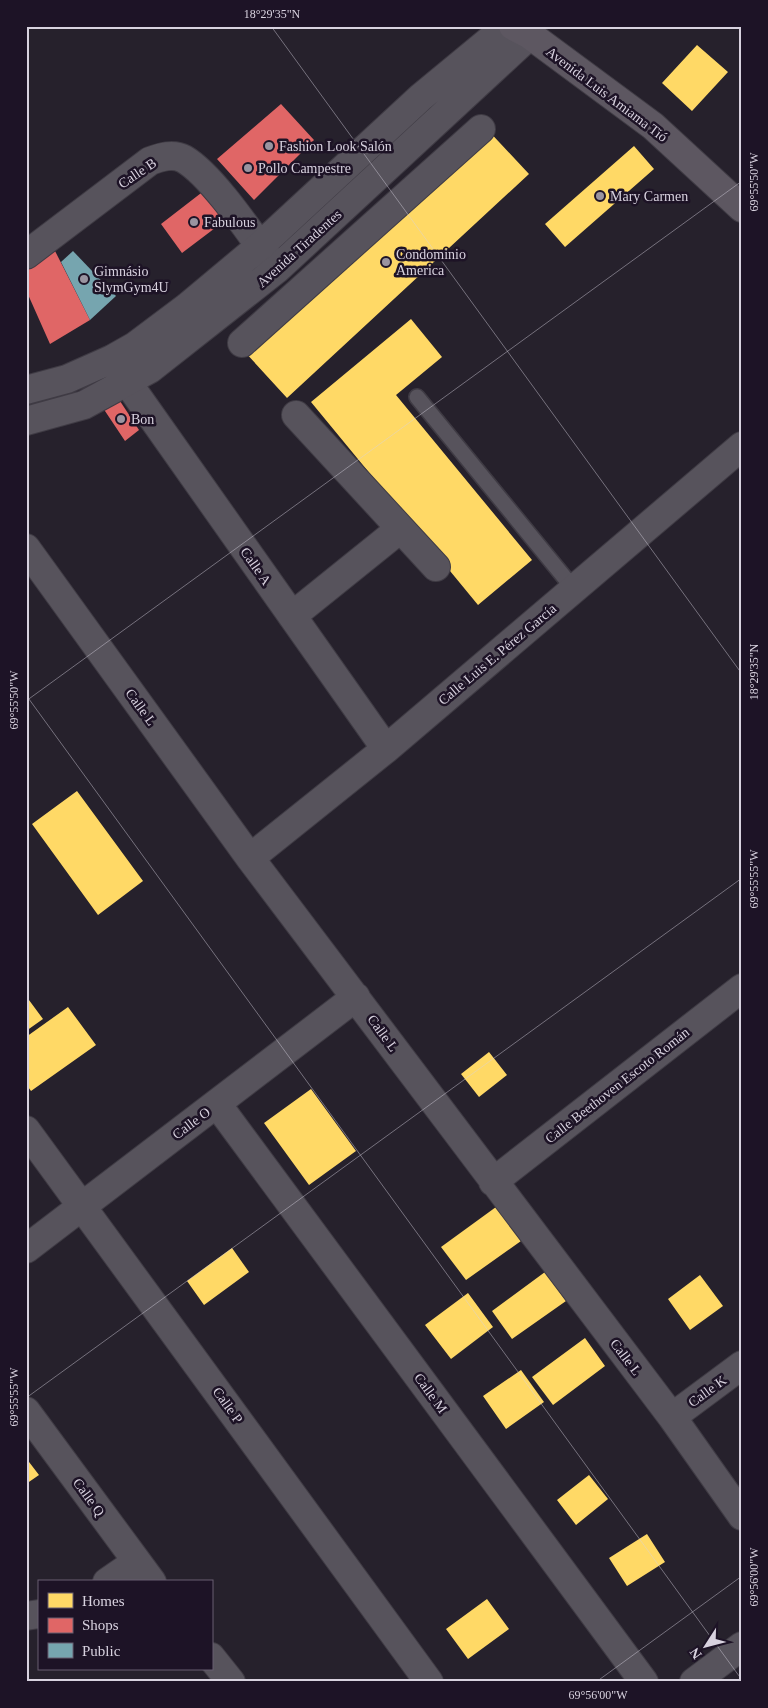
<svg xmlns="http://www.w3.org/2000/svg" width="768" height="1708" font-family="Georgia,serif">
<rect width="100%" height="100%" fill="#26212c"/>
<!-- homes -->
<path fill="#ffd966" d="M697,45L728,72L692,111L662,83Z
M485,127L529,174L287,398L244,351Z
M634,146L654,169L565,247L545,224Z
M411,319L442,357L396,395L532,560L478,605L311,402Z
M77,791L143,881L98,915L32,824Z
M26,996L43,1019L26,1031Z
M68,1007L96,1045L31,1091L26,1084V1037Z
M489,1052L507,1075L479,1097L461,1074Z
M311,1089L356,1151L309,1185L264,1123Z
M496,1207L521,1241L466,1280L441,1247Z
M232,1248L249,1272L204,1305L187,1281Z
M545,1272L566,1301L512,1339L492,1311Z
M700,1275L723,1306L690,1330L668,1299Z
M468,1293L493,1327L451,1359L425,1325Z
M585,1338L605,1366L553,1405L532,1377Z
M521,1370L544,1402L506,1429L483,1396Z
M26,1458L39,1475L26,1484Z
M589,1475L608,1499L576,1525L557,1500Z
M647,1534L665,1562L627,1586L609,1558Z
M487,1599L509,1629L468,1659L446,1629Z"/>
<!-- shops -->
<path fill="#e06666" d="M281,104L314,140L254,200L217,159Z
M205,190L227,219L182,253L161,224Z
M53,247L90,320L50,344L26,290V269Z
M118,398L139,430L125,441L103,408Z"/>
<!-- public -->
<path fill="#76a5af" d="M73,251L116,296L90,320L61,262Z"/>
<g fill="none" stroke-linecap="round" stroke-linejoin="round">
<!-- service casing -->
<g stroke="#3f3b44" stroke-width="18">
<path id="service" d="M417,397L574,589"/>
</g>
<!-- minor casing -->
<g stroke="#3f3b44" stroke-width="30">
<path id="minor" d="M26,255L150,161C161,157 173,153 184,159C213,176 253,237 274,266
M242,343L481,129
M113,362L386,749
M296,415L436,567
M26,548L250,858L672,1417L742,1516
M292,616L400,529
M250,858L386,749L742,446
M217,1104L644,1682
M26,1130L429,1682
M493,1182L742,988
M26,1249L356,997
M26,1411L152,1582
M672,1417L742,1365
M107,1582L136,1562
M26,1616L39,1614
M211,1657L231,1682
M694,1682L742,1646"/>
</g>
<!-- tertiary casing -->
<g stroke="#3f3b44" stroke-width="30">
<path id="tertiary" d="M26,390L67,379L112,359L135,346L187,307L260,246L421,97L507,26
M26,421L84,405L150,369L277,269L530,35"/>
</g>
<!-- secondary casing -->
<g stroke="#3f3b44" stroke-width="30">
<path id="secondary" d="M513,26L530,35L653,126L742,208"/>
</g>
<!-- service -->
<use href="#service" stroke="#57535c" stroke-width="15"/>
<!-- minor -->
<use href="#minor" stroke="#57535c" stroke-width="28"/>
<!-- tertiary -->
<use href="#tertiary" stroke="#57535c" stroke-width="28"/>
<!-- secondary -->
<use href="#secondary" stroke="#5d5761" stroke-width="28"/>
</g>
<!-- ticks -->
<path fill="none" stroke="#d8d2df" stroke-width="1" stroke-opacity="0.45" d="M271,26L742,674M26,695L742,1680M26,701L742,181M26,1398L742,878M596,1682L742,1576"/>
<!-- markers -->
<g fill="#9a94a0" stroke="#1d1326" stroke-width="2">
<circle cx="269" cy="146" r="5"/>
<circle cx="248" cy="168" r="5"/>
<circle cx="600" cy="196" r="5"/>
<circle cx="194" cy="222" r="5"/>
<circle cx="386" cy="262" r="5"/>
<circle cx="84" cy="279" r="5"/>
<circle cx="121" cy="419" r="5"/>
</g>
<g text-anchor="middle" stroke-width="5" stroke-linejoin="round" paint-order="stroke">
<!-- street labels -->
<g font-size="14" fill="#d8d2df" stroke="#1d1326">
<text transform="translate(607 94) rotate(37)" y="5">Avenida Luis Amiama Tió</text>
<text transform="translate(137 173) rotate(-34)" y="5">Calle B</text>
<text transform="translate(299 248) rotate(-42)" y="5">Avenida Tiradentes</text>
<text transform="translate(256 566) rotate(55)" y="5">Calle A</text>
<text transform="translate(497 654) rotate(-40)" y="5">Calle Luis E. Pérez García</text>
<text transform="translate(141 707) rotate(54)" y="5">Calle L</text>
<text transform="translate(383 1033) rotate(54)" y="5">Calle L</text>
<text transform="translate(617 1085) rotate(-38)" y="5">Calle Beethoven Escoto Román</text>
<text transform="translate(191 1123) rotate(-37)" y="5">Calle O</text>
<text transform="translate(626 1357) rotate(53)" y="5">Calle L</text>
<text transform="translate(707 1391) rotate(-36)" y="5">Calle K</text>
<text transform="translate(431 1393) rotate(54)" y="5">Calle M</text>
<text transform="translate(228 1405) rotate(54)" y="5">Calle P</text>
<text transform="translate(89 1497) rotate(54)" y="5">Calle Q</text>
</g>
<!-- poi labels -->
<g font-size="14" fill="#d8d2df" stroke="#1d1326" text-anchor="start">
<text x="279" y="151">Fashion Look Salón</text>
<text x="258" y="173">Pollo Campestre</text>
<text x="610" y="201">Mary Carmen</text>
<text x="204" y="227">Fabulous</text>
<text x="396" y="259">Condominio<tspan x="396" dy="16">America</tspan></text>
<text x="94" y="276">Gimnásio<tspan x="94" dy="16">SlymGym4U</tspan></text>
<text x="131" y="424">Bon</text>
</g>
</g>
<!-- border -->
<rect width="768" height="1708" fill="none" stroke="#1d1326" stroke-width="55"/>
<!-- legend -->
<rect x="38" y="1580" width="175" height="90" fill="#1d1326" stroke="#685f70"/>
<rect x="48" y="1593" width="25" height="15" fill="#ffd966" stroke="#685f70"/>
<text x="82" y="1606" font-size="15" fill="#d8d2df">Homes</text>
<rect x="48" y="1618" width="25" height="15" fill="#e06666" stroke="#685f70"/>
<text x="82" y="1630" font-size="15" fill="#d8d2df">Shops</text>
<rect x="48" y="1643" width="25" height="15" fill="#76a5af" stroke="#685f70"/>
<text x="82" y="1656" font-size="15" fill="#d8d2df">Public</text>
<!-- north arrow -->
<g transform="translate(706 1646) rotate(234)" stroke="#1d1326" stroke-width="4" paint-order="stroke">
<path d="M0-4L9 19L0 12L-9 19Z" fill="#d8d2df"/>
<text y="-8" font-size="14" font-weight="bold" text-anchor="middle" fill="#d8d2df">N</text>
</g>
<rect x="28" y="28" width="712" height="1652" fill="none" stroke="#d8d2df" stroke-width="2"/>
<g font-size="12" text-anchor="middle" fill="#d8d2df">
<text x="272" y="18">18°29'35"N</text>
<text transform="translate(754 182) rotate(-90)" y="4">69°55'50"W</text>
<text transform="translate(754 672) rotate(-90)" y="4">18°29'35"N</text>
<text transform="translate(14 700) rotate(-90)" y="4">69°55'50"W</text>
<text transform="translate(754 879) rotate(-90)" y="4">69°55'55"W</text>
<text transform="translate(14 1397) rotate(-90)" y="4">69°55'55"W</text>
<text transform="translate(754 1577) rotate(-90)" y="4">69°56'00"W</text>
<text x="598" y="1699">69°56'00"W</text>
</g>
</svg>
